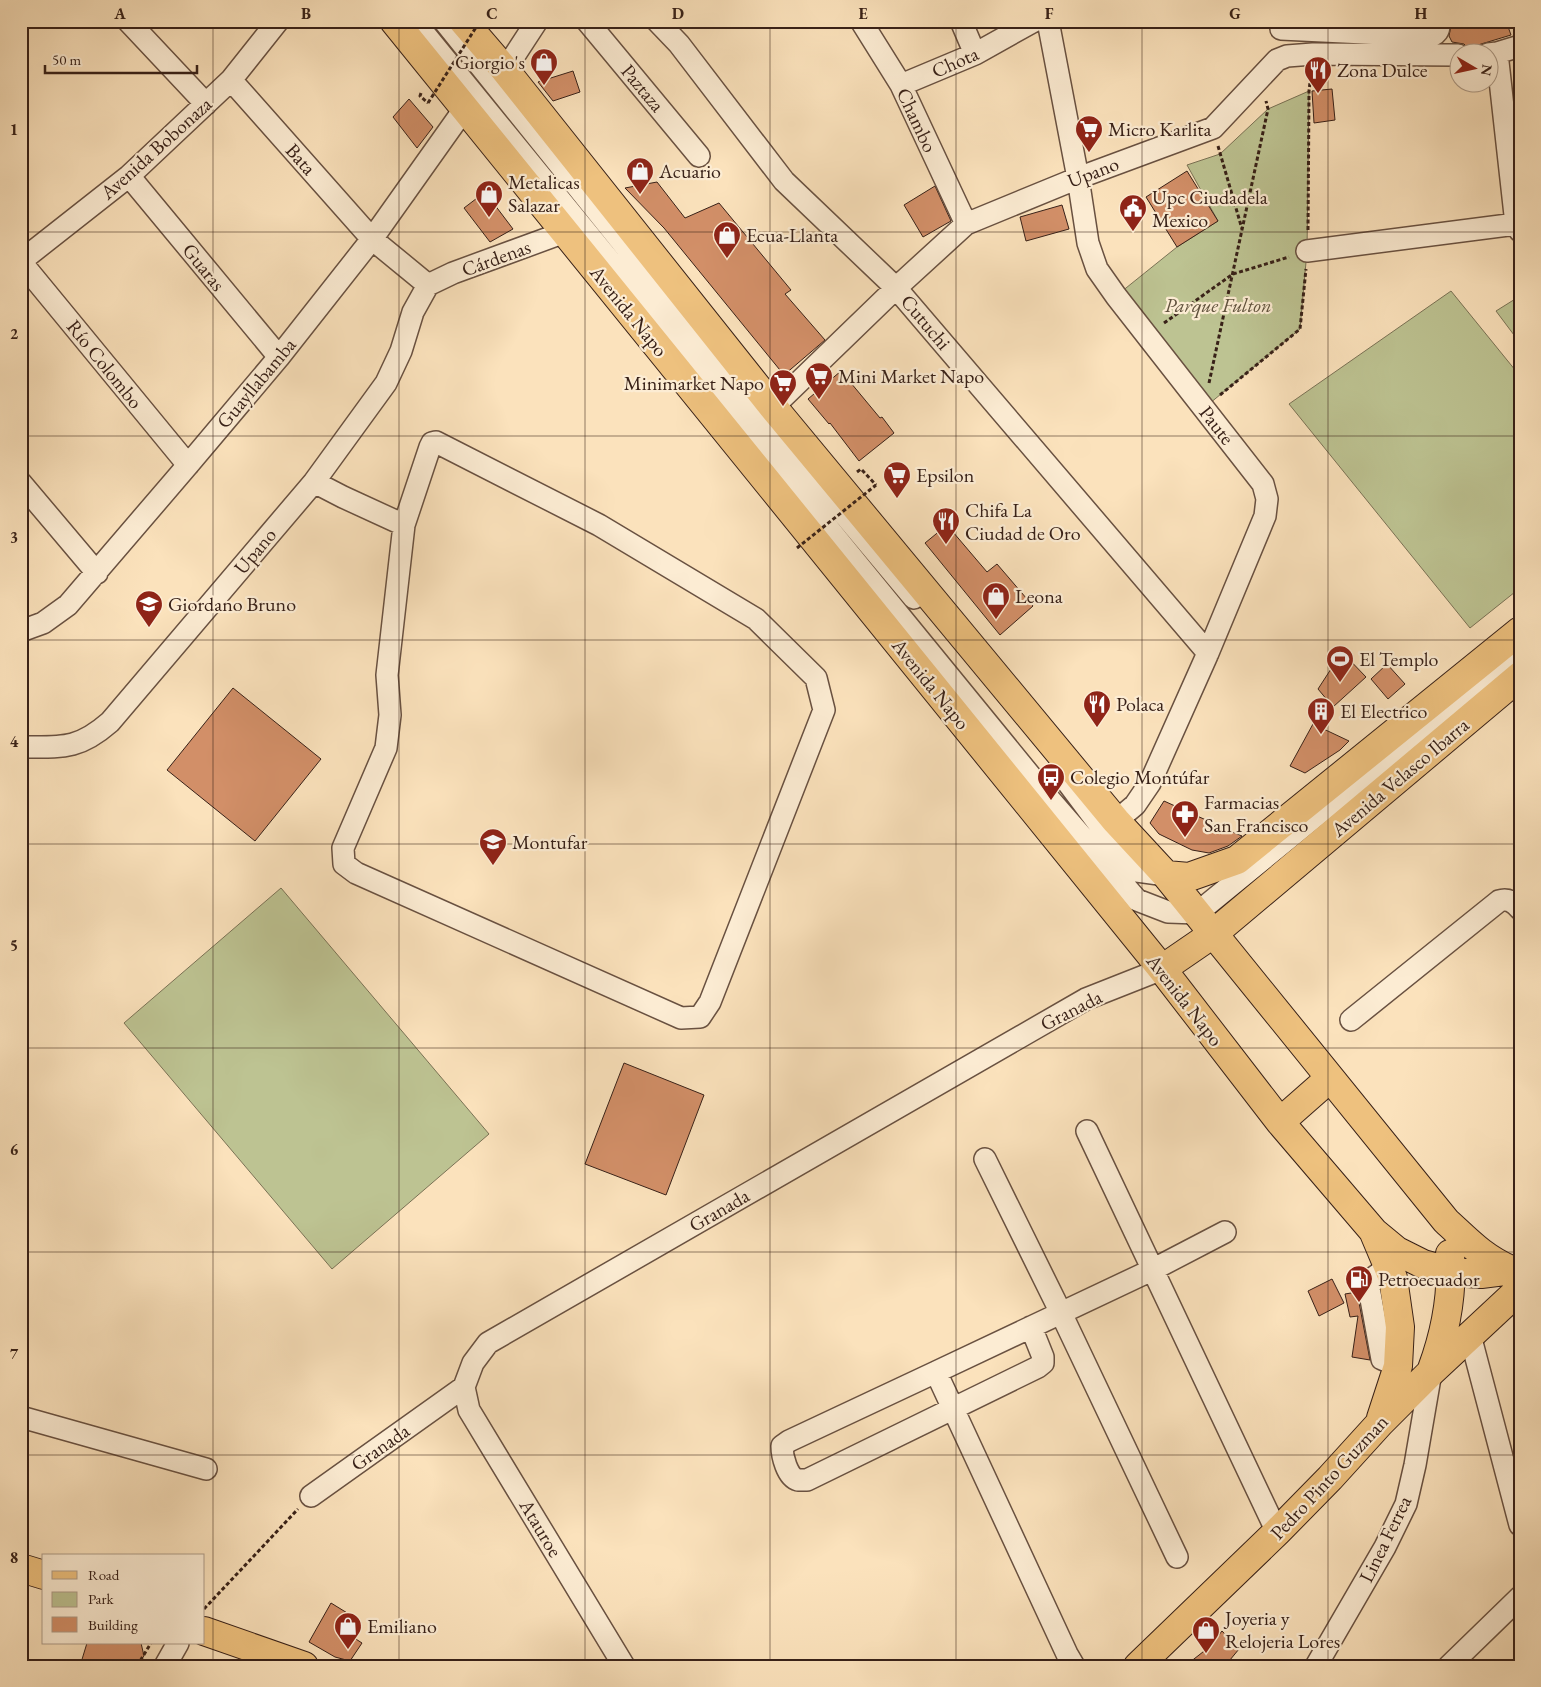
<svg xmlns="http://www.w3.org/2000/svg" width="1541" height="1687" font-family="'EB Garamond',serif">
<rect width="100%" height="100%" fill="#fbe2bc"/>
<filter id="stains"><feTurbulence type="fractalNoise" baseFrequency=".004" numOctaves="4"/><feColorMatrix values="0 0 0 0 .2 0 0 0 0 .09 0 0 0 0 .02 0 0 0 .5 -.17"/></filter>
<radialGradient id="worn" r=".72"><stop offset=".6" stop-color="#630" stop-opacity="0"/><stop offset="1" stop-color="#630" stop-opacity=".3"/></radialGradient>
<!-- green -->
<path fill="#bdc392" stroke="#7a7255" d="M1309,91L1307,251L1300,329L1204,408L1116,296L1177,247L1218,221L1187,165L1220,154L1268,109Z
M1451,291L1520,376V588L1470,628L1289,404Z
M1520,296V343L1496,311Z
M281,888L489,1134L332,1269L124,1023Z"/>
<!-- building -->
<path fill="#d28f68" stroke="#382118" d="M1452,21H1506L1511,35L1468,48L1464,44L1452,42L1449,36Z
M573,71L580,92L553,101L538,82Z
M1332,89L1335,120L1314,123L1312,91Z
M409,99L433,127L417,148L393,117Z
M1187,171L1218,221L1177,247L1146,197Z
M657,182L685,218L719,203L791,290L785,294L825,340L784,375L664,228L625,188Z
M935,186L951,221L923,237L904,205Z
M485,192L513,229L490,242L464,208Z
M1062,205L1069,229L1026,241L1020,217Z
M841,371L880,418L882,417L894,433L859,461L830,423L829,424L808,399Z
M947,525L987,572L997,564L1033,606L1000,635L925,543Z
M1342,652L1366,677L1333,707L1318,689Z
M1387,664L1405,684L1388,699L1371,679Z
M233,688L321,759L255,841L167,770Z
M1313,724L1349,741L1340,750L1305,773L1290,766Z
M1164,801L1206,820V821L1242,836L1228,846L1209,853L1192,850L1159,834L1150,823Z
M624,1063L704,1095L666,1195L585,1164Z
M1332,1279L1344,1303L1319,1316L1308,1291Z
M1357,1292L1370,1360L1352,1357L1358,1316L1350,1317L1345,1294Z
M331,1603L357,1619L348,1634L362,1643L350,1661L335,1657L309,1642Z
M1222,1631L1239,1649L1225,1666H1185L1208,1648Z
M87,1643H141L144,1656L135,1666H80Z"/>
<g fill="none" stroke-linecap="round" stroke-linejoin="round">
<!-- minor casing -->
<g stroke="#695141" stroke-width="24">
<path id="minor" d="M128,21L206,104
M414,21L1051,801L1137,900L1168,912L1197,913L1520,650
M444,21L756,409L914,598
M587,21L699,156
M657,21L679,44L784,181L896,288L1208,653
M861,21L901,85L966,224
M961,21L975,54
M1048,21L1078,178L1088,243L1097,269L1116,296L1263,484L1267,499L1265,516L1208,653L1150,783L1135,805L1116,821
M1281,29L1427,36C1437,36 1440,30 1439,21
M1497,53L1516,224L1520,231
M1488,54L1497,53L1520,46
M505,70L537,21
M231,80L372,239L428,285
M901,85L975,54L1034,21
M129,176L279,357
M1307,251L1516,224
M21,261L129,176L231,80L278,21
M21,262L188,465
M428,285L453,273L565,232
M773,407L896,288L966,224L1078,178L1213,128L1277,60L1287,56L1313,54L1458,55
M436,442L599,525L756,619L816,678L824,710L710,1002L700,1017L681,1018L356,873L344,864L343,848L386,748L390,715L387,675L404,525L430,447L432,443Z
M314,482L343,497L404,525
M21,483L97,573
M21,631L43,623L68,605L188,465L279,357L372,239L465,108
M21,747C62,747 78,750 110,722L314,482L386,383L401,351L413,312L428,285
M1062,775L1131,867L1137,871L1166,875
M1351,1020L1499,901C1508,898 1514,902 1520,909
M1087,1131L1277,1532
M985,1159L1061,1313L1177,1557
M1388,1267L1373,1278L1369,1288L1382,1359L1398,1366
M1470,1335L1520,1525
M936,1372L789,1441L782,1446C782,1456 787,1477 798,1480C801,1480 804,1480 807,1480L1038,1367L1043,1363V1357L1031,1327
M464,1387L469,1410L624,1666
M21,1417L206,1469
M311,1496L464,1387L473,1363L488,1343L1086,999L1162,969
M165,1666L178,1643
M1074,1666L1067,1654L936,1372L1154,1269L1225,1232
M1316,1666L1385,1547L1406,1504L1415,1465L1431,1372
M1449,1666L1520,1597"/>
</g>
<!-- major casing -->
<g stroke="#382118" stroke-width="30">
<path id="major" d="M394,21L1162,969L1280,1122L1374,1232L1397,1251L1423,1264L1452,1272L1481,1274L1520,1269
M463,21L505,70L773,407L1116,821L1166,875L1446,1221C1469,1242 1482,1257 1511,1270
M1166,875L1189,877L1237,860L1520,631
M1162,969L1213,934L1520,676
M1280,1122L1330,1078
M1374,1233L1393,1278L1400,1327L1398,1366L1381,1418
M1432,1369C1446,1331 1453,1295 1450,1254
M21,1568L44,1575
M204,1631L304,1666
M1138,1666L1277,1532L1330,1478L1380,1423L1431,1372L1520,1289"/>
</g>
<!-- path -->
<path stroke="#382118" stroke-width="3" stroke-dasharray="4 2.5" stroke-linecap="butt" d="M421,93L420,96L428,103
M1218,146L1242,229
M1308,230L1309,91L1311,74
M1164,323L1233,274L1289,257
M1209,383L1268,109L1266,101
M1220,395L1300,329L1306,269
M857,472L861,469L876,485
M204,1609L298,1509
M137,1666L151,1643"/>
<!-- minor -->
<use href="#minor" stroke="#fcecd3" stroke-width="21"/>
<!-- major -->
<use href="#major" stroke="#eec17e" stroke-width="28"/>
<!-- path-bridge -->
<path stroke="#382118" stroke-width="3" stroke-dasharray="4 2.5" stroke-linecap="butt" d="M428,103L480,21
M797,548L876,485"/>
</g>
<!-- grid -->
<path fill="none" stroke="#382118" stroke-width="1" stroke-opacity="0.55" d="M213,21V1666M399,21V1666M585,21V1666M770,21V1666M956,21V1666M1142,21V1666M1328,21V1666M21,232H1520M21,436H1520M21,640H1520M21,844H1520M21,1048H1520M21,1252H1520M21,1455H1520"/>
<!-- icons -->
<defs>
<g id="shop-pin" transform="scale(1.4375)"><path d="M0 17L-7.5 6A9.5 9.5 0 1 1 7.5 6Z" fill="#8f2418" stroke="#fcecd3"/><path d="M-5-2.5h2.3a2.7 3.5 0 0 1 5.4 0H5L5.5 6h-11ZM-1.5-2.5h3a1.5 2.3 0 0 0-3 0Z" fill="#fff"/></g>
<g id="restaurant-pin" transform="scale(1.4375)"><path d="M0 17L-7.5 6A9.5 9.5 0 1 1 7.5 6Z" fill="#8f2418" stroke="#fcecd3"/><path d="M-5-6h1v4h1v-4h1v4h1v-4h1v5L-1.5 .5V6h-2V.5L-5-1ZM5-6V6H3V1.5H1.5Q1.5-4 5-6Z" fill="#fff"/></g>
<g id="supermarket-pin" transform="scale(1.4375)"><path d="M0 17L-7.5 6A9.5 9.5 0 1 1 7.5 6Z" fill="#8f2418" stroke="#fcecd3"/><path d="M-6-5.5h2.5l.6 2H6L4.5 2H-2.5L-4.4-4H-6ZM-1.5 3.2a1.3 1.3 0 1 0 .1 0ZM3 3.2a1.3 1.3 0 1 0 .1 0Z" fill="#fff"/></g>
<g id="civic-pin" transform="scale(1.4375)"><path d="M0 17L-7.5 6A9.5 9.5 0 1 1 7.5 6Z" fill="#8f2418" stroke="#fcecd3"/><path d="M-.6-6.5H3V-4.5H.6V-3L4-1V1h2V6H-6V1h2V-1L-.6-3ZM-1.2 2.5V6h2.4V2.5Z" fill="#fff"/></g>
<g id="university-pin" transform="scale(1.4375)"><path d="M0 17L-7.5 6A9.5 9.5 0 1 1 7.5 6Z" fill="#8f2418" stroke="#fcecd3"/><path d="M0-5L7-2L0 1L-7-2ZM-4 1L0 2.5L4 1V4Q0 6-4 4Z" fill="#fff"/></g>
<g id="stadium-pin" transform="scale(1.4375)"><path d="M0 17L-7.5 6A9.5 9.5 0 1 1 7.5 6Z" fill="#8f2418" stroke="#fcecd3"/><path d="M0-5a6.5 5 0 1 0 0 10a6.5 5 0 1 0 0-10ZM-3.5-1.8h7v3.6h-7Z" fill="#fff"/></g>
<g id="building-pin" transform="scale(1.4375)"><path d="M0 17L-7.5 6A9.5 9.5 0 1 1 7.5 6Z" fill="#8f2418" stroke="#fcecd3"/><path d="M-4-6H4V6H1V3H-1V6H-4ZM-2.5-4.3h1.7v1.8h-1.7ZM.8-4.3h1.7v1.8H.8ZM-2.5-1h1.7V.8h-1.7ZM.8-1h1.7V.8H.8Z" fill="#fff"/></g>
<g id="bus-pin" transform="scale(1.4375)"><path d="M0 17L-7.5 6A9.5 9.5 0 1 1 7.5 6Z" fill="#8f2418" stroke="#fcecd3"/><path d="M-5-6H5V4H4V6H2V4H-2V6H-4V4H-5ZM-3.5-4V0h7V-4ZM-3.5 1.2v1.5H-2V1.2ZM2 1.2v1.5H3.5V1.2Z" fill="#fff"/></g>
<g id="pharmacy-pin" transform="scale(1.4375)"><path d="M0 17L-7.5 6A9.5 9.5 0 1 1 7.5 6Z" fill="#8f2418" stroke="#fcecd3"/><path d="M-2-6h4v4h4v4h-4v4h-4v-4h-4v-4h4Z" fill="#fff"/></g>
<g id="fuel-pin" transform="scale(1.4375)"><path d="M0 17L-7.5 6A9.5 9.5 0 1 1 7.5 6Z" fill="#8f2418" stroke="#fcecd3"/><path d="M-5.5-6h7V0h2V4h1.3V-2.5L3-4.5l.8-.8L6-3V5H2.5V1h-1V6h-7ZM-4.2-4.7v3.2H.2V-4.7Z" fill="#fff"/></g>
</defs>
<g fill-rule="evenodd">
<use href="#shop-pin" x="544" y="62"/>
<use href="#restaurant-pin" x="1318" y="70"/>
<use href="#supermarket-pin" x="1089" y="129"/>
<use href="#shop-pin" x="640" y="171"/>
<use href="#shop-pin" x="489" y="194"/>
<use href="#civic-pin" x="1133" y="208"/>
<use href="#shop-pin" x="727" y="235"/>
<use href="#supermarket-pin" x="819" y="376"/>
<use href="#supermarket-pin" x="783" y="383"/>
<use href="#supermarket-pin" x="897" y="475"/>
<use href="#restaurant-pin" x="946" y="521"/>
<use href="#shop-pin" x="996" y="596"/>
<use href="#university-pin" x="149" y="604"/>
<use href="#stadium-pin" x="1340" y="659"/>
<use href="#restaurant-pin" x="1097" y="704"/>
<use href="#building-pin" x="1321" y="711"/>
<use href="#bus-pin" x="1051" y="777"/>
<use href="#pharmacy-pin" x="1185" y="814"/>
<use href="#university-pin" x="493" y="842"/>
<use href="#fuel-pin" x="1359" y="1279"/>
<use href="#shop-pin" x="348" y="1626"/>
<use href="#shop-pin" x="1206" y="1630"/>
</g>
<g text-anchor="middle" stroke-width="4.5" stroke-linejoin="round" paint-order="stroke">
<!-- poi labels -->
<g font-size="20" fill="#382118" stroke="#fcecd3" text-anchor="start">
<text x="525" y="69" text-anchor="end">Giorgio's</text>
<text x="1337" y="77">Zona Dulce</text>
<text x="1108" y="136">Micro Karlita</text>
<text x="659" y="178">Acuario</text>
<text x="508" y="189">Metalicas<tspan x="508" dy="23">Salazar</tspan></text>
<text x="1152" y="204">Upc Ciudadela<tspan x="1152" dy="23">Mexico</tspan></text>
<text x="746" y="242">Ecua-Llanta</text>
<text x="838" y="383">Mini Market Napo</text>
<text x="764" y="390" text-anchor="end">Minimarket Napo</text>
<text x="916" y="482">Epsilon</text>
<text x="965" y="517">Chifa La<tspan x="965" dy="23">Ciudad de Oro</tspan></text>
<text x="1015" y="603">Leona</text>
<text x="168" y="611">Giordano Bruno</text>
<text x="1359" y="666">El Templo</text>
<text x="1116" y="711">Polaca</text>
<text x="1340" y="718">El Electrico</text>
<text x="1070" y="784">Colegio Montúfar</text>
<text x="1204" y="809">Farmacias<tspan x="1204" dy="23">San Francisco</tspan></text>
<text x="512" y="849">Montufar</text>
<text x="1378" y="1286">Petroecuador</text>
<text x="1225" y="1625">Joyeria y<tspan x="1225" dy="23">Relojeria Lores</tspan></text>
<text x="367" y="1633">Emiliano</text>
</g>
<!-- street labels -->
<g font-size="20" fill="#382118" stroke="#fcecd3">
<text transform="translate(955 62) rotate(-24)" y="7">Chota</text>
<text transform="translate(643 88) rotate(50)" y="7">Paztaza</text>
<text transform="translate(917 120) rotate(65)" y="7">Chambo</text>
<text transform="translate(156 148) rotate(-42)" y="7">Avenida Bobonaza</text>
<text transform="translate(301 159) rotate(48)" y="7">Bata</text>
<text transform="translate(1093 172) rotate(-21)" y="7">Upano</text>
<text transform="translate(496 258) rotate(-20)" y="7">Cárdenas</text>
<text transform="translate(204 267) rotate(51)" y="7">Guaras</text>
<text transform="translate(629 311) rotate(51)" y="7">Avenida Napo</text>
<text transform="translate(926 322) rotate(50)" y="7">Cutuchi</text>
<text transform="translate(105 364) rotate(51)" y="7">Río Colombo</text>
<text transform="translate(256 383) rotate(-50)" y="7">Guayllabamba</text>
<text transform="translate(1217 425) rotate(52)" y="7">Paute</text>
<text transform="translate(255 551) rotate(-50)" y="7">Upano</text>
<text transform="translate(931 684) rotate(51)" y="7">Avenida Napo</text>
<text transform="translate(1400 777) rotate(-40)" y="7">Avenida Velasco Ibarra</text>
<text transform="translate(1185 1000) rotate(52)" y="7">Avenida Napo</text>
<text transform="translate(1071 1010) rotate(-27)" y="7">Granada</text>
<text transform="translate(719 1210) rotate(-30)" y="7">Granada</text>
<text transform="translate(380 1447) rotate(-35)" y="7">Granada</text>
<text transform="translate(1329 1477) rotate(-47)" y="7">Pedro Pinto Guzman</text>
<text transform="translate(541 1528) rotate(59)" y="7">Atauroe</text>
<text transform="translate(1385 1539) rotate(-64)" y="7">Linea Ferrea</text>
</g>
<!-- park labels -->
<g font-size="20" font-style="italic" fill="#60523d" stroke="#fcecd3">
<text x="1218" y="312">Parque Fulton</text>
</g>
</g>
<!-- margin -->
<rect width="1541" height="1687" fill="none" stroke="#fbe2bc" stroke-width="55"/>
<!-- legend -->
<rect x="42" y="1554" width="162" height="90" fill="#fcecd3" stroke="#ae9b88"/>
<rect x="52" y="1571" width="25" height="8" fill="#eec17e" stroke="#ae9b88"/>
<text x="88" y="1580" font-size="15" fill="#382118">Road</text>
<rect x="52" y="1592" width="25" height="15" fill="#bdc392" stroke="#ae9b88"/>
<text x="88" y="1604" font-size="15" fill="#382118">Park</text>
<rect x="52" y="1617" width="25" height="15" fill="#d28f68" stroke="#ae9b88"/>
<text x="88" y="1630" font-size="15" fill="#382118">Building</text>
<!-- north arrow -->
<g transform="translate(1474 68) rotate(99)"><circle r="24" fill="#fcecd3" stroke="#ae9b88"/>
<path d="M0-4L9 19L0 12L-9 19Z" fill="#8f2418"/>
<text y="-8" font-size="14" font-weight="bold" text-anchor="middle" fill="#382118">N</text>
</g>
<!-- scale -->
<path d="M45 65v8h152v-8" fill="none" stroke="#382118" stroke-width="2.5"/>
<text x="52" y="65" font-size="15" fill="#382118" stroke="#fcecd3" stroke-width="4" paint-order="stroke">50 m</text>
<rect x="28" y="28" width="1486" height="1632" fill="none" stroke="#382118" stroke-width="2"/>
<g font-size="16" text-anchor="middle" font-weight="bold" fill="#382118">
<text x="120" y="19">A</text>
<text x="306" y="19">B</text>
<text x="492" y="19">C</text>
<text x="678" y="19">D</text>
<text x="863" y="19">E</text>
<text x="1049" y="19">F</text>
<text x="1235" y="19">G</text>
<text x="1421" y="19">H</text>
<text x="14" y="135">1</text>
<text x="14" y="339">2</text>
<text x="14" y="543">3</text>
<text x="14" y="747">4</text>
<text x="14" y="951">5</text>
<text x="14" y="1155">6</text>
<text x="14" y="1359">7</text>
<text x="14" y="1563">8</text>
</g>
<rect width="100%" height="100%" filter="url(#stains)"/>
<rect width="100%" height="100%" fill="url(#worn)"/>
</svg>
